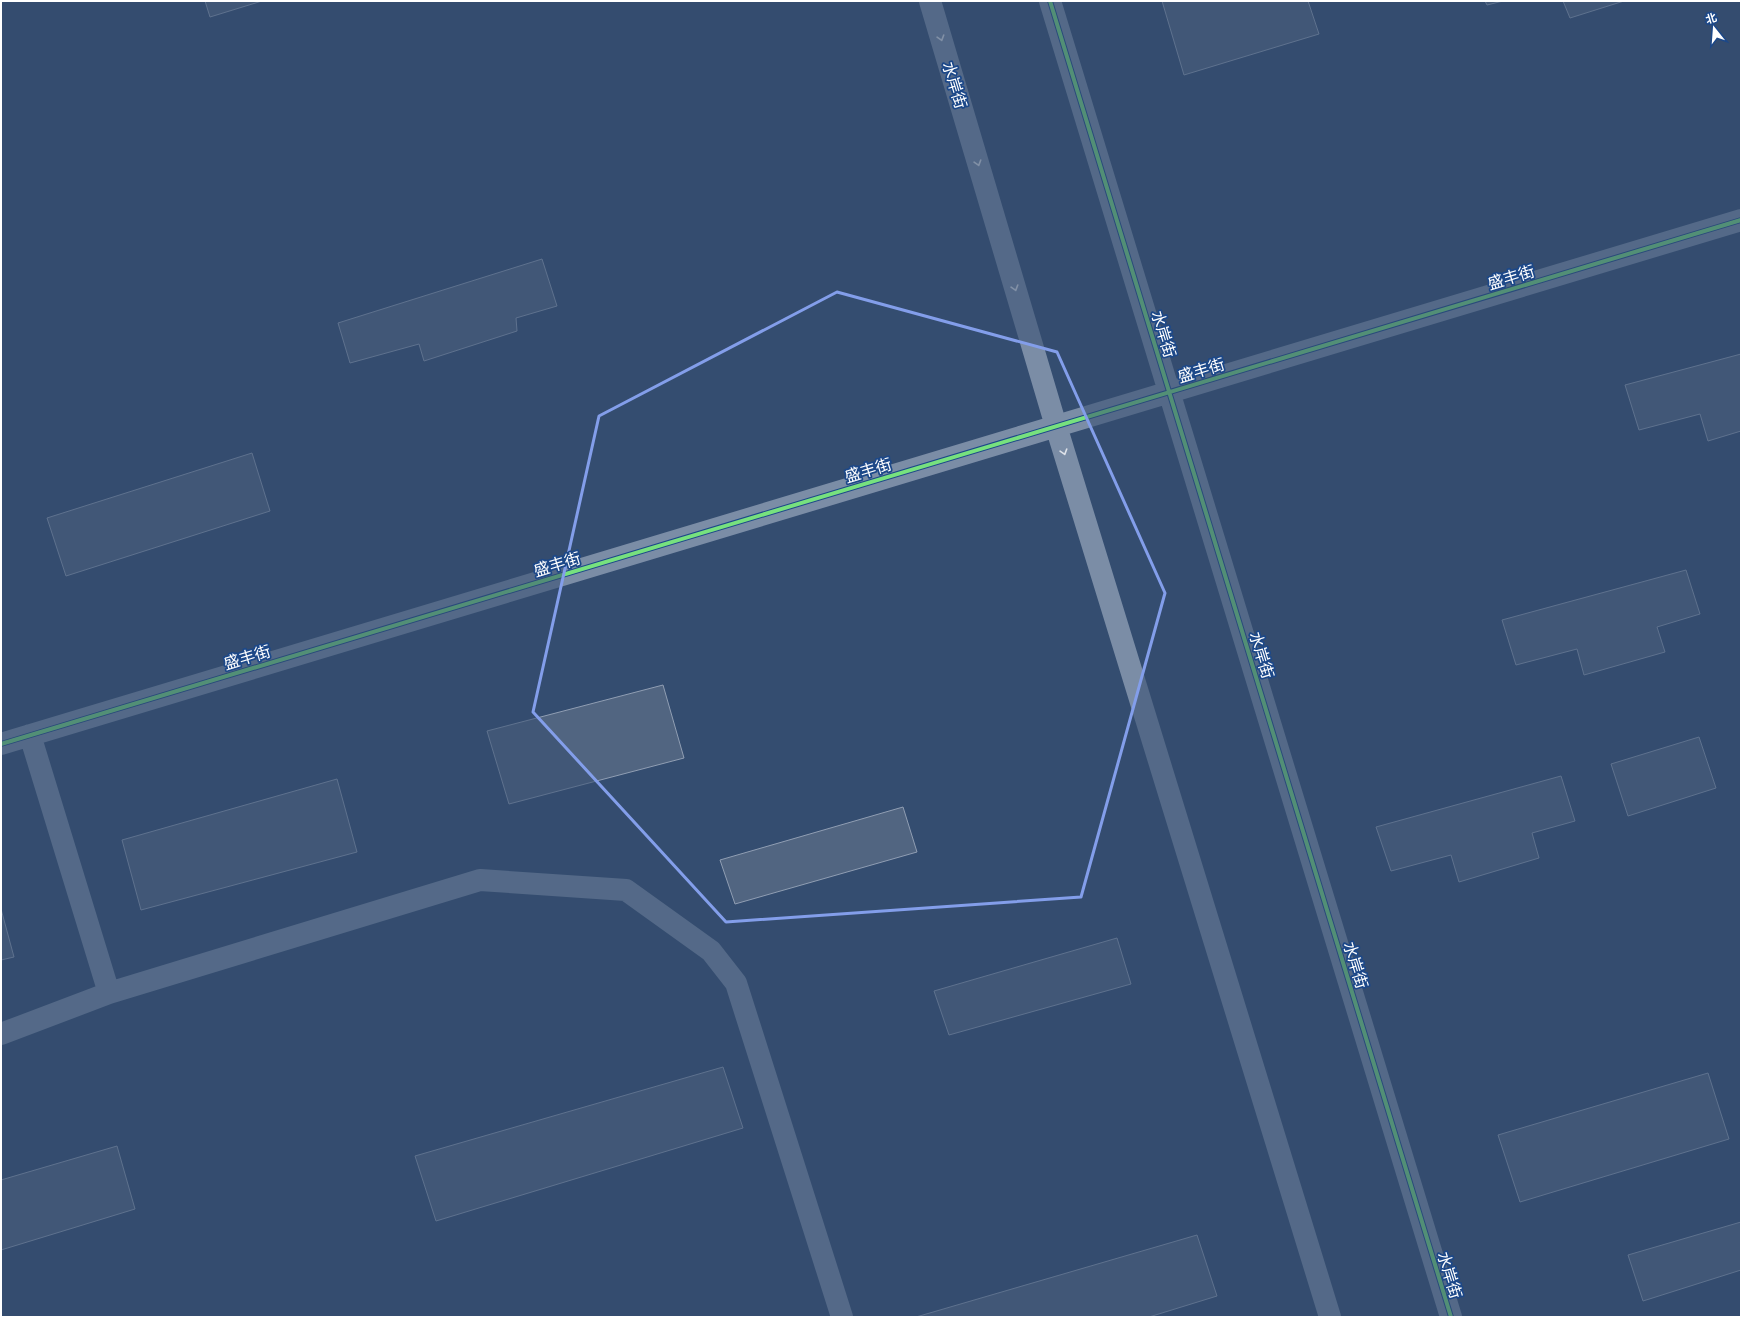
<svg xmlns="http://www.w3.org/2000/svg" width="1742" height="1318" font-family="'Alegreya Sans','Noto Sans SC',sans-serif">
<rect width="100%" height="100%" fill="#344d70"/>
<!-- building -->
<path fill="#516581" stroke="#909eb3" d="M205,1H262L210,17Z
M1162,1H1308L1319,34L1184,75Z
M1485,1H1503L1487,5Z
M1563,1H1624L1570,18Z
M542,259L557,306L516,318L517,331L424,361L419,344L350,363L338,323Z
M1741,354V431L1708,441L1700,414L1639,430L1625,385Z
M252,453L270,511L66,576L47,518Z
M1686,570L1700,614L1657,627L1665,652L1584,675L1577,649L1516,665L1502,620Z
M663,685L684,758L509,804L487,731Z
M1699,737L1716,788L1628,816L1611,764Z
M1561,776L1575,821L1532,833L1539,858L1459,882L1451,855L1391,871L1376,827Z
M337,779L357,852L141,910L122,840Z
M903,807L917,852L735,904L720,860Z
M1,909L14,957L1,960Z
M1117,938L1131,984L949,1035L934,991Z
M723,1067L743,1128L436,1221L415,1156Z
M1708,1073L1729,1139L1520,1202L1498,1135Z
M117,1146L135,1209L1,1250V1180Z
M1741,1222V1270L1643,1301L1628,1255Z
M1197,1235L1217,1296L1149,1317H916Z"/>
<g fill="none" stroke-linecap="round" stroke-linejoin="round">
<!-- minor -->
<path stroke="#7b8da6" stroke-width="22" d="M930,1L1056,426L1330,1317
M1050,1L1451,1317
M30,735L109,993
M1,744L1741,220
M1,1034L109,993L480,880L626,890L711,951L736,983L842,1317"/>
<!-- cycleway casing -->
<g stroke="#1c4889" stroke-width="6">
<path id="cycleway" d="M1050,1L1451,1317
M1,744L1741,220"/>
</g>
<!-- cycleway -->
<use href="#cycleway" stroke="#77e17e" stroke-width="4"/>
</g>
<!-- one-way arrows -->
<defs><path id="oneway-chevron" d="M-2-3.5L2.5 0L-2 3.5" fill="none" stroke-width="1.6" stroke-linecap="round" stroke-linejoin="round"/></defs>
<g stroke="#dee2e9">
<use href="#oneway-chevron" transform="translate(941 38) rotate(73)"/>
<use href="#oneway-chevron" transform="translate(978 163) rotate(73)"/>
<use href="#oneway-chevron" transform="translate(1015 288) rotate(73)"/>
<use href="#oneway-chevron" transform="translate(1064 452) rotate(73)"/>
</g>
<!-- marked area -->
<path d="M0 0H1742V1318H0ZM837,292L1057,352L1165,593L1081,897L726,922L533,712L599,416Z" fill="#344d70" fill-opacity=".55" fill-rule="evenodd"/>
<path fill="none" stroke="#839eea" stroke-width="3" stroke-linejoin="round" d="M837,292L1057,352L1165,593L1081,897L726,922L533,712L599,416Z"/>
<g text-anchor="middle" stroke-width="3.5" stroke-linejoin="round" paint-order="stroke">
<!-- street labels -->
<g font-size="16" fill="#fff" stroke="#1c4889">
<text transform="translate(955 85) rotate(73)" y="6">水岸街</text>
<text transform="translate(1511 277) rotate(-17)" y="6">盛丰街</text>
<text transform="translate(1164 334) rotate(73)" y="6">水岸街</text>
<text transform="translate(1201 370) rotate(-17)" y="6">盛丰街</text>
<text transform="translate(868 470) rotate(-17)" y="6">盛丰街</text>
<text transform="translate(557 564) rotate(-17)" y="6">盛丰街</text>
<text transform="translate(1262 655) rotate(73)" y="6">水岸街</text>
<text transform="translate(247 657) rotate(-17)" y="6">盛丰街</text>
<text transform="translate(1356 965) rotate(73)" y="6">水岸街</text>
<text transform="translate(1450 1275) rotate(73)" y="6">水岸街</text>
</g>
</g>
<!-- border -->
<rect width="1742" height="1318" fill="none" stroke="#ffffff" stroke-width="4"/>
<!-- north arrow -->
<g transform="translate(1714 28) rotate(343)" stroke="#1c4889" stroke-width="3" paint-order="stroke">
<path d="M0-3L7 15L0 10L-7 15Z" fill="#ffffff"/>
<text y="-6" font-size="11" font-weight="bold" text-anchor="middle" fill="#ffffff">北</text>
</g>
</svg>
